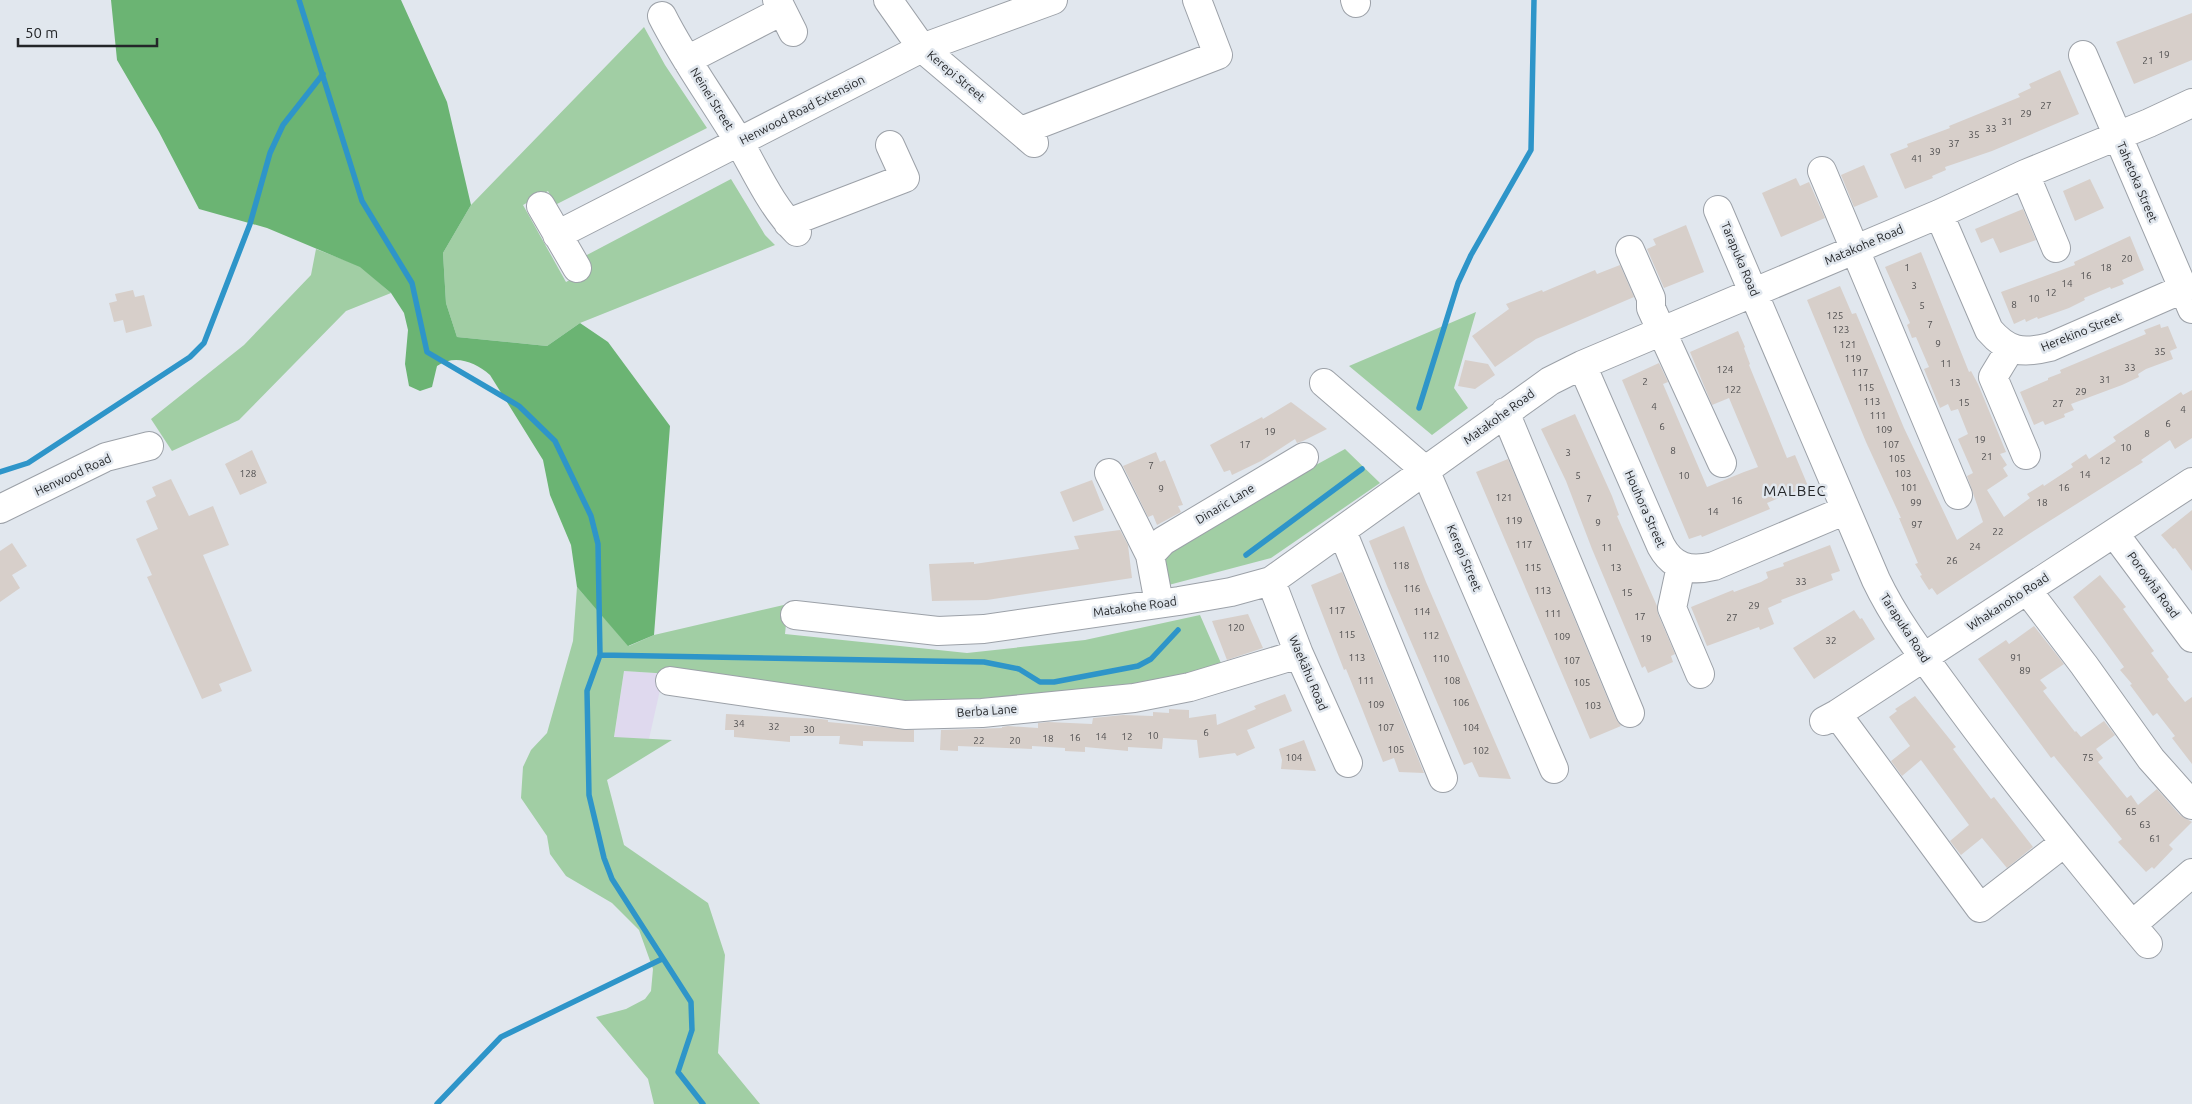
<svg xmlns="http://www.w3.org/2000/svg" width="2192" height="1104" font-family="Ubuntu,sans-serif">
<rect width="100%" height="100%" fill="#e1e7ee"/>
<!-- industrial -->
<path fill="#dfd9ee" d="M624,671L671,674L670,687L660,690L649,739L614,738Z"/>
<!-- green -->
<path fill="#a1cea4" d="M644,27L665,65L707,128L555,205L548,191L523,205L566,282L592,268L585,256L731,179L765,235L775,245L580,323L547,346L457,337L446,303L443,253L471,205Z
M316,249L360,266L391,293L346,311L239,420L172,451L151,419L244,345L311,275Z
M1476,312L1454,388L1468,408L1432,435L1349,366Z
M1345,449L1380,483L1271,558L1161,587L1160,559L1185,537Z
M577,587L629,646L654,635L788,604L785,634L967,653L1085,640L1200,615L1224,670L1107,688L910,704L671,674L624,671L614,737L672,740L607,780L624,845L708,903L725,955L718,1053L760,1104H654L648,1079L596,1017L626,1009L645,999L651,991L653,969L639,930L612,903L566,876L550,854L547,836L521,798L523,767L531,750L547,733L573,641Z"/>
<!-- forest -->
<path fill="#6bb473" d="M111,0H401L447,102L471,205L443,253L446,303L457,337L547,346L580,323L608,342L670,426L654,635L628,646L577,587L571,545L550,495L543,460L490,375C475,362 455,354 437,366L432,387L420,391L409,386L405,364L408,330L404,313L391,293L360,267L267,228L199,209L159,132L117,60Z"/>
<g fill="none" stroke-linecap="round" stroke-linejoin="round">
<!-- stream -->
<path stroke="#2e95c9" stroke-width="5.5" d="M299,0L362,201L412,283L427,352L519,406L555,441L591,516L598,544L600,655L587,691L589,795L604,858L612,879L691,1002L692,1030L678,1072L703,1104
M1419,408L1458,283L1471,255L1531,150L1534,0
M0,472L28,463L190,357L204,343L250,224L270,153L283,125L323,74
M1246,555L1362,469
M600,655L984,662L1019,669L1040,682H1054L1138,666L1151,659L1178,630
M437,1104L501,1037L662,959"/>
</g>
<!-- building -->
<path fill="#d7cfca" d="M2192,13V60L2134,84L2116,42Z
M2060,70L2079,114L1992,151L1945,167L1946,170L1932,176L1933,178L1905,189L1890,154L1908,147L1907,144L1950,128L1949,126L2020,97L2018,94L2031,88L2029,84Z
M1864,165L1878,197L1854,207L1841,175Z
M1796,178L1800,186L1809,182L1825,218L1781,237L1762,193Z
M2090,179L2104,208L2075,221L2063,191Z
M2023,209L2036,240L2000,253L1993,238L1981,243L1975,229Z
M1686,225L1704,272L1664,288L1647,249L1656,245L1653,239Z
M2130,236L2144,270L2122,280L2124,284L2111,289L2110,287L2084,298L2085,300L2069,308L2038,319L2037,317L2026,322L2025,319L2014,324L2001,292L2075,265L2074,262Z
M1921,252L1969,372L1971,371L1978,384L2006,452L2000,454L2007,465L2003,468L2008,476L1987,490L2004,517L2030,498L2027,494L2043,484L2044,486L2073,467L2071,464L2086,454L2089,459L2116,441L2113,437L2181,392L2183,395L2192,390V438L2175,449L2170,440L2141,460L2143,462L2029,534L1937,595L1932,588L1929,590L1920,576L1922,575L1915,564L1918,563L1899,518H1901L1866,442L1807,300L1840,286L1852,314L1856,313L1904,428L1957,540L1983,522L1967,476L1973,473L1958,439L1968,434L1958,409L1951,411L1948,404L1940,408L1924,369L1929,367L1916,337L1912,338L1907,325L1910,323L1885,267Z
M1620,265L1634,297L1536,339L1495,367L1472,336L1509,309L1506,304L1542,290L1543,292L1595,270L1597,274Z
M133,290L135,297L144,295L152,326L126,333L123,320L114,322L109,303L117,301L115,294Z
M2160,324L2161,328L2168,326L2177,348L2170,351L2173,359L2146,369L2138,374L2139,377L2122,385L2071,404L2074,410L2064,414L2065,417L2045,425L2043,421L2034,425L2020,392L2048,380V378L2061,373L2060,370L2146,334L2144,330Z
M1738,331L1745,347L1744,348L1750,364L1749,365L1787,458L1795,455L1808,486L1767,503L1770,509L1702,537L1701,535L1689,539L1622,380L1659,363L1668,382L1663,384L1707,487L1744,472L1758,467L1729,398L1712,405L1690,352Z
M1465,360L1488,364L1495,375L1475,389L1458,386Z
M1291,402L1327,429L1303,441L1297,443L1295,439L1261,461L1232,475L1230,470L1224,472L1210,445L1262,417L1263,419Z
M1575,414L1612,496L1619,515L1617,516L1657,606L1658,614L1675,654L1671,656L1673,662L1648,673L1645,666L1642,668L1592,549L1566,481L1541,429Z
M252,450L267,483L240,495L225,464Z
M1156,452L1160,462L1165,460L1183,505L1178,506L1181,512L1157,525L1153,515L1148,517L1123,466Z
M1508,459L1616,719L1621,726L1590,739L1476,472Z
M171,479L189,516L213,506L229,545L203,555L252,671L219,684L222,691L202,699L147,577L152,575L136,539L158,529L146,501L156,496L152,487Z
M1092,480L1104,510L1073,522L1060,492Z
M2192,510V571L2175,548L2173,549L2161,535Z
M1404,526L1426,582L1511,779L1479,777L1472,762L1464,765L1387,586L1369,541Z
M1120,530L1128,545L1132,578L987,600L932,601L929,564L974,562V564L1079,549L1074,536Z
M12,543L27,566L12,575L20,588L0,602V551Z
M1830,545L1840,571L1831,574L1833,580L1781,600L1782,602L1768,608L1774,624L1760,630L1759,627L1707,646L1691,607L1733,590L1734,592L1761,582L1768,578L1766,572L1784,566L1783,563Z
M1342,572L1424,773L1399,772L1394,758L1383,762L1361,706L1346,669L1344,670L1311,585Z
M2100,575L2126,607L2123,609L2154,651L2151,653L2169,677L2167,679L2185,702L2192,697V764L2172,738L2175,736L2157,713L2153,716L2130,685L2132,684L2120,670L2124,667L2073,597Z
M1854,610L1860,619L1862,618L1875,639L1814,679L1793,648Z
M1248,614L1263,648L1227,660L1212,621Z
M2034,626L2064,664L2040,680L2047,688L2043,691L2075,732L2076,731L2081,737L2104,721L2115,735L2096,749L2103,758L2098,762L2127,798L2131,795L2138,805L2157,789L2180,815L2192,822L2169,845L2173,849L2154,869L2152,867L2146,872L2118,842L2122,839L2057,760L2054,756L2051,758L1978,659L2006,640L2009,644Z
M1285,694L1292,711L1247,730L1255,748L1237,756L1235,753L1199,758L1197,740L1163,738L1162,749L1128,747V751L1085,747V752L1065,751V748L1032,746V749L958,746V751L940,750L941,730L1002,728V727L1008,726L1038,728V723L1048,722L1092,724L1093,718L1123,715L1153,716V712L1169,713V709L1189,710V718L1216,714L1217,725L1256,709L1254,706Z
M1915,696L1956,747L1953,749L1991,799L1994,797L2033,847L2007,868L1982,838L1961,855L1950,841L1969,825L1921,760L1902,776L1891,761L1910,746L1889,717L1897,711L1895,709Z
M726,714L821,719L828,720V722L914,730V742L863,741V746L839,744L840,736H790V742L734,737V730H725Z
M1304,740L1316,771L1281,769L1282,760L1279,749Z"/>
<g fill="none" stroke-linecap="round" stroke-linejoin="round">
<!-- minor casing -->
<g stroke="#9ca1a8" stroke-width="30">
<path id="minor" d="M777,0L793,32
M888,0L922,48L1034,143
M1355,0L1356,3
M662,16C684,60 714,100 739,142C757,173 771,206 797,232
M2083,55L2192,309
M687,60L782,11
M1021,131L1218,55L1197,0
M1822,171L1958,495
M2025,174L2056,248
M541,206L577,268
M1718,210L1876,580C1897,624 1928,663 1957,703C2018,786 2082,865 2148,944
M1939,214L1989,330C2008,352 2022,354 2050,347L2183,289
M788,223L905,178L890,145
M557,235L922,48L1053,0
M1630,250L1651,298V308L1722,463
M2010,349L1993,377L2026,455
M1582,365L1661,546C1673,568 1690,572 1714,566L1846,510
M1324,383L1425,470L1554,769
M1505,412L1630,713
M1109,473L1150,555L1159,603
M0,509L106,457L149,446
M1342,531L1443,778
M2114,533L2192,638
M1150,555L1163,541L1304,457
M1681,566L1672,608L1700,674
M1271,581L1299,654L1348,763
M2027,590L2084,665L2151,759L2192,805
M795,615L938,631L984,629L1179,601L1231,592L1271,581L1550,381L1582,365L1939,214L2025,174L2149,123L2192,103
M670,681L905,715L982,713L1134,698L1190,687L1299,654
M1837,714L1980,908L2064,843
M1824,721L1837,714L2192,482
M2132,925L2192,873"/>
</g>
<!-- minor -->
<use href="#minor" stroke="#fff" stroke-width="28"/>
</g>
<g text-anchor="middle" stroke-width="5" stroke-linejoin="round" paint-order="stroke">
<!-- number labels -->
<g font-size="10" fill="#515051">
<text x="2164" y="58">19</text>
<text x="2148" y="64">21</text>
<text x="2046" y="109">27</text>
<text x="2026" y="117">29</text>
<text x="2007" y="125">31</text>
<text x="1991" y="132">33</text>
<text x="1974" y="138">35</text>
<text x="1954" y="147">37</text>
<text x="1935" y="155">39</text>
<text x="1917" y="162">41</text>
<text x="2127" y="262">20</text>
<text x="1907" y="271">1</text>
<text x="2106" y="271">18</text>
<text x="2086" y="279">16</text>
<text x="2067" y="287">14</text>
<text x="1914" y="289">3</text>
<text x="2051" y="296">12</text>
<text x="2034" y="302">10</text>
<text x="2014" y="308">8</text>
<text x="1922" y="309">5</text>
<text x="1835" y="319">125</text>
<text x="1930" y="328">7</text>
<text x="1841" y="333">123</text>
<text x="1938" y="347">9</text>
<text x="1848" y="348">121</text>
<text x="2160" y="355">35</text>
<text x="1853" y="362">119</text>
<text x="1946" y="367">11</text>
<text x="2130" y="371">33</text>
<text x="1725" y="373">124</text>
<text x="1860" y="376">117</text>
<text x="2105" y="383">31</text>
<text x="1645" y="385">2</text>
<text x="1955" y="386">13</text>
<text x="1866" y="391">115</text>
<text x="1733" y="393">122</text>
<text x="2081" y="395">29</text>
<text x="1872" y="405">113</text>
<text x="1964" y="406">15</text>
<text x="2058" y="407">27</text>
<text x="1654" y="410">4</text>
<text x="2183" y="413">4</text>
<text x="1878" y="419">111</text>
<text x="2168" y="427">6</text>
<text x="1662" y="430">6</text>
<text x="1884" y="433">109</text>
<text x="1270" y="435">19</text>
<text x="2147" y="437">8</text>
<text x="1980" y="443">19</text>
<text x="1245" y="448">17</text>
<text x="1891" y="448">107</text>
<text x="2126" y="451">10</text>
<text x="1673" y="454">8</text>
<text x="1568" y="456">3</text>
<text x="1987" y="460">21</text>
<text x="1897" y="462">105</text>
<text x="2105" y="464">12</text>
<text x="1151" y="469">7</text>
<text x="248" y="477">128</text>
<text x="1903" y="477">103</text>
<text x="2085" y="478">14</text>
<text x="1578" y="479">5</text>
<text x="1684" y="479">10</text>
<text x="1909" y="491">101</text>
<text x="2064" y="491">16</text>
<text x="1161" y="492">9</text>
<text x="1504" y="501">121</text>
<text x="1589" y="502">7</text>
<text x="1737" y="504">16</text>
<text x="1916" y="506">99</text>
<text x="2042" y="506">18</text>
<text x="1713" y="515">14</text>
<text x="1514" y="524">119</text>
<text x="1598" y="526">9</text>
<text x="1917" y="528">97</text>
<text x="1998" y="535">22</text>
<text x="1524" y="548">117</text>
<text x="1975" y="550">24</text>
<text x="1607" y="551">11</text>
<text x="1952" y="564">26</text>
<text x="1401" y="569">118</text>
<text x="1533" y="571">115</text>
<text x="1616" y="571">13</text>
<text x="1801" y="585">33</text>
<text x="1412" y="592">116</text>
<text x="1543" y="594">113</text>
<text x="1627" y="596">15</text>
<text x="1754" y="609">29</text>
<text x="1337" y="614">117</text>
<text x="1422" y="615">114</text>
<text x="1553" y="617">111</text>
<text x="1640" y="620">17</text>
<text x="1732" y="621">27</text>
<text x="1236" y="631">120</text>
<text x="1347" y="638">115</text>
<text x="1431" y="639">112</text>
<text x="1562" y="640">109</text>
<text x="1646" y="642">19</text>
<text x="1831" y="644">32</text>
<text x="1357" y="661">113</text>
<text x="2016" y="661">91</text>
<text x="1441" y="662">110</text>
<text x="1572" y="664">107</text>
<text x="2025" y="674">89</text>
<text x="1366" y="684">111</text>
<text x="1452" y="684">108</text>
<text x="1582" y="686">105</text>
<text x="1461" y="706">106</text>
<text x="1376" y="708">109</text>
<text x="1593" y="709">103</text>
<text x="739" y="727">34</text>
<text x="774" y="730">32</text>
<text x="1386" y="731">107</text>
<text x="1471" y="731">104</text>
<text x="809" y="733">30</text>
<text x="1206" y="736">6</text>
<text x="1153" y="739">10</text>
<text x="1101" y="740">14</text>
<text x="1127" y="740">12</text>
<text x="1075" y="741">16</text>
<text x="1048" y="742">18</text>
<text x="979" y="744">22</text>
<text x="1015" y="744">20</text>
<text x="1396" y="753">105</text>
<text x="1481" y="754">102</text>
<text x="1294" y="761">104</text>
<text x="2088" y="761">75</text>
<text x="2131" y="815">65</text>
<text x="2145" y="828">63</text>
<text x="2155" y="842">61</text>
</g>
<!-- street labels -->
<g font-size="12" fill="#242629" stroke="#e1e7ee">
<text transform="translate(956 76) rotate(40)" y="4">Kerepi Street</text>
<text transform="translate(712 99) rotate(58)" y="4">Neinei Street</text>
<text transform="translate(802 110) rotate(-27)" y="4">Henwood Road Extension</text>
<text transform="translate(2137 182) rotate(67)" y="4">Tahetoka Street</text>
<text transform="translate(1864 245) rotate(-23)" y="4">Matakohe Road</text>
<text transform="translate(1740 259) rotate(67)" y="4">Tarapuka Road</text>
<text transform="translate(2081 332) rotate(-22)" y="4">Herekino Street</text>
<text transform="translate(1499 417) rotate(-36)" y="4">Matakohe Road</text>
<text transform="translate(73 475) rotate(-25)" y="4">Henwood Road</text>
<text transform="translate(1225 504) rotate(-31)" y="4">Dinaric Lane</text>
<text transform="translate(1645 509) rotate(66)" y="4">Houhora Street</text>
<text transform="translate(1464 558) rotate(67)" y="4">Kerepi Street</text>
<text transform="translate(2153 585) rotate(54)" y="4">Porowhā Road</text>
<text transform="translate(2008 602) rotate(-33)" y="4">Whakanoho Road</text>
<text transform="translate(1135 607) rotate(-8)" y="4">Matakohe Road</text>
<text transform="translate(1905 628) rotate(57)" y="4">Tarapuka Road</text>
<text transform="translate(1308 673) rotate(67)" y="4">Waekāhu Road</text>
<text transform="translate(987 711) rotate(-4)" y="4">Berba Lane</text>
</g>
<!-- quarter labels -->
<g font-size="15" letter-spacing="1" fill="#242629" stroke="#e1e7ee">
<text x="1795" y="496">MALBEC</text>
</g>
</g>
<!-- scale -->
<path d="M18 38v8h139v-8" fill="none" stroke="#242629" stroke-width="2.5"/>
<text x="25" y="38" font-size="15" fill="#242629" stroke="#e1e7ee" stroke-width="4" paint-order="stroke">50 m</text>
</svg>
